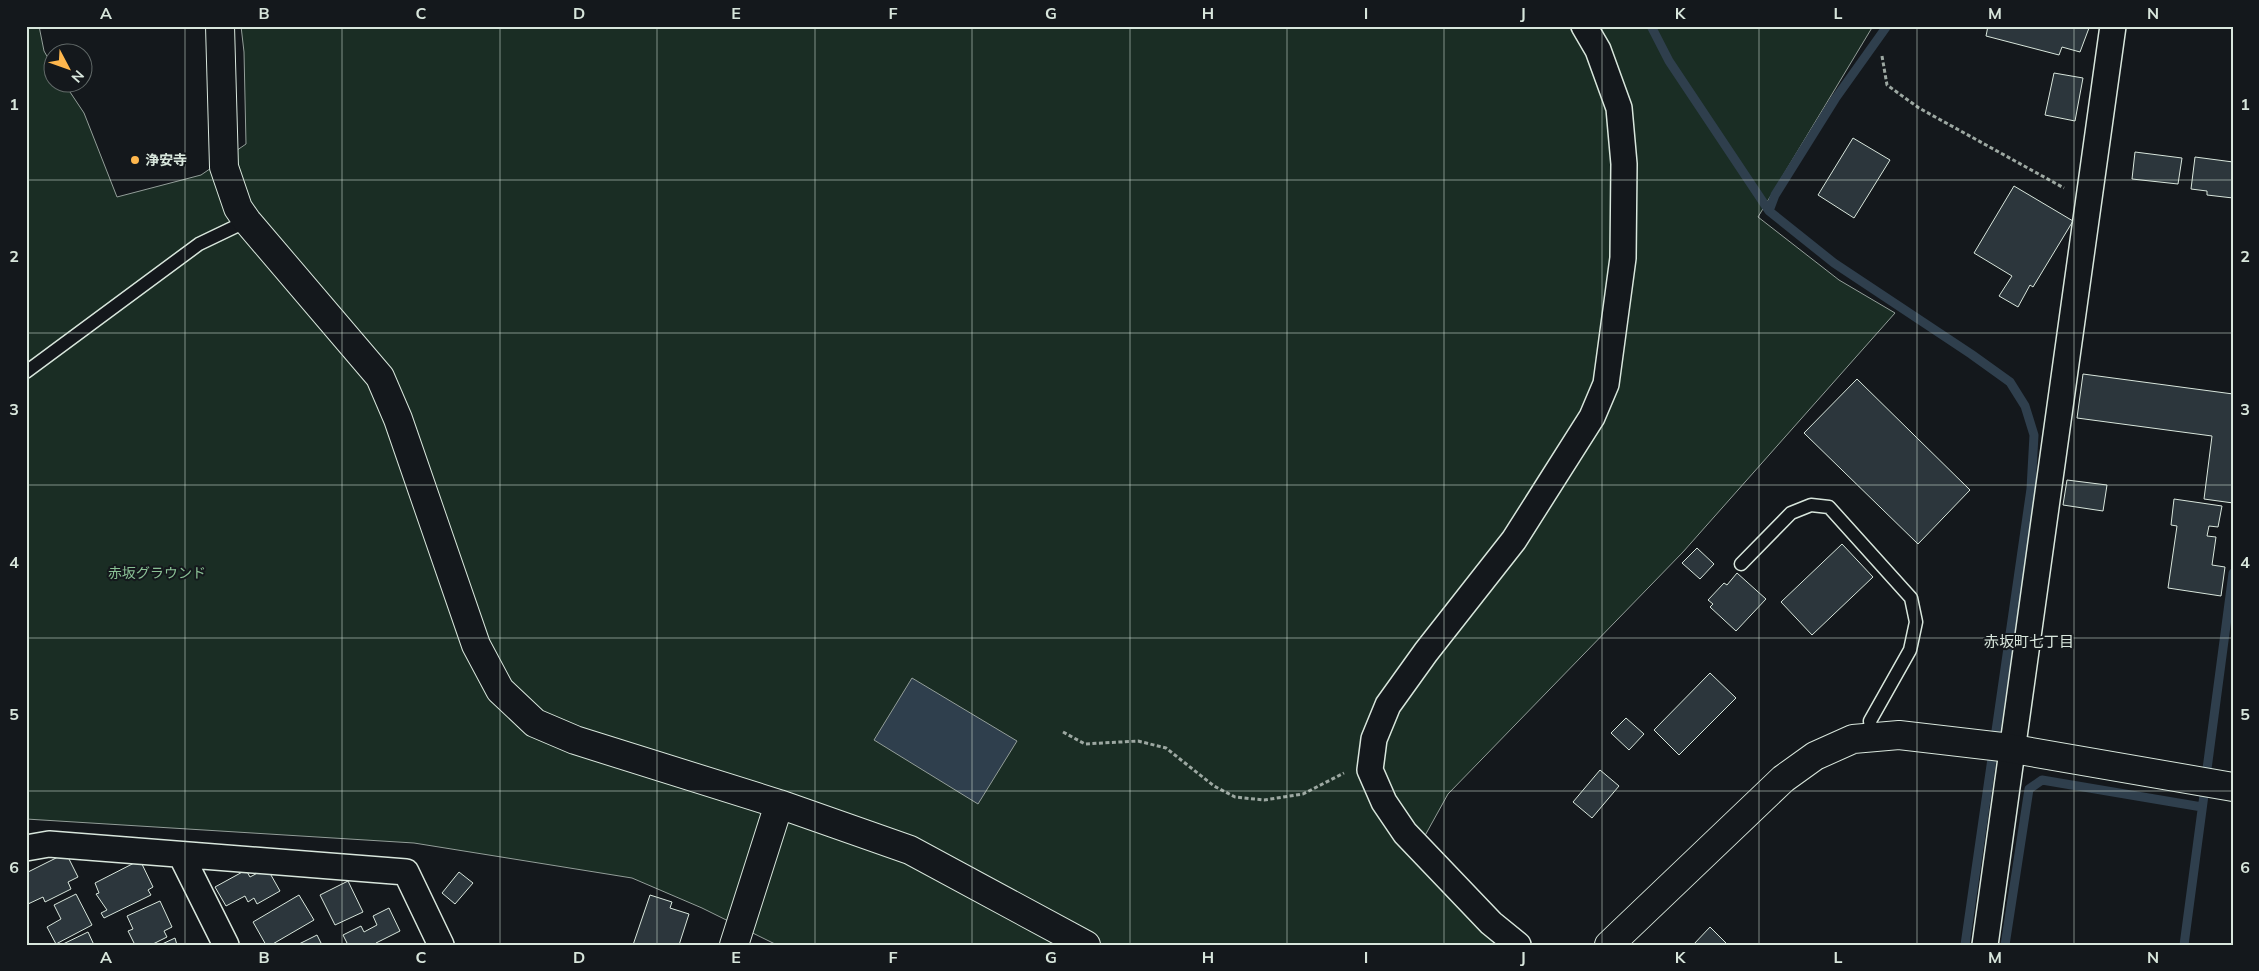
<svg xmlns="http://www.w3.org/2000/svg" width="2259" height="971" font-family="Mulish,'Noto Sans JP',sans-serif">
<rect width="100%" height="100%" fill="#14181c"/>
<!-- green -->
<path fill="#1a2d24" stroke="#939e99" d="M26,26H39L44,51L52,65V82L64,83L84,113L117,197L201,175L246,144L244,52L241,26H1873L1758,217L1839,280L1895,313L1683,552L1448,794L1412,859L1475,923L1502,945H777L702,908L632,878L414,843L26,819Z"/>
<!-- water -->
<path fill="#2f3f4d" stroke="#939e99" d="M912,678L1017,741L978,804L874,740Z"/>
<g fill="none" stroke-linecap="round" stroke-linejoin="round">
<!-- stream -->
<path stroke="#2f3f4d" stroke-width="9" d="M1651,26L1669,61L1769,211L1834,263L1971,354L2010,382L2025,406L2034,435L2031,489L1965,945
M1769,211L1775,195L1835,99L1887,26
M2207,769L2233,573
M2005,945L2029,789L2042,780L2202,807
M2184,945L2204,795"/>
</g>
<!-- building -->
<path fill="#2c363c" stroke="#d8e6dc" d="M1988,26H2085L2089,28L2080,52L2062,47L2059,55L1986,36Z
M2054,73L2083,78L2075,121L2045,115Z
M1853,138L1890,160L1854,218L1818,195Z
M2135,152L2182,158L2178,184L2132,179Z
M2195,157L2233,162V198L2207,195V191L2191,189Z
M2014,186L2073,221L2033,287L2030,285L2018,307L1999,296L2012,276L1974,253Z
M2083,374L2233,394V503L2204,499L2212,436L2077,418Z
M1857,379L1970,490L1918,544L1804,433Z
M2067,480L2107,485L2103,511L2063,505Z
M2174,499L2222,506L2218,527L2209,526L2207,536L2216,537L2212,565L2225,567L2221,596L2168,588L2177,526L2171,525Z
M1842,544L1873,577L1812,635L1781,602Z
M1697,548L1714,564L1700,579L1682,563Z
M1737,573L1766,599L1736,631L1710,607L1713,604L1708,600L1724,583L1727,585Z
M1710,673L1736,698L1679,755L1654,730Z
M1626,718L1644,734L1629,750L1611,733Z
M1600,770L1619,786L1592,818L1573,802Z
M66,853L78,877L68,882L71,889L45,902L43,897L28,904L26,900V873Z
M140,860L153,887L148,890L151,895L104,918L101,913L107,910L96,894L99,893L95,883Z
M267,868L280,891L257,904L254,898L248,902L245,896L226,906L215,887L246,870L250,877Z
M459,872L473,883L455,904L442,893Z
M348,881L363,912L335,925L320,895Z
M76,894L92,925L56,944L47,927L61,919L54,905Z
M299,895L314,920L271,945H266L253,922Z
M650,895L672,902L670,908L689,914L679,945H633Z
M160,901L172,927L164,931L167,937L151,945H135L128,931L133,929L127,916Z
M389,908L400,931L376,943V945H348L343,935L361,926L364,932L377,925L373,916Z
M1710,927L1728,945H1693Z
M88,932L94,945H61Z
M317,935L322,945H297Z
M175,938L177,945H160Z"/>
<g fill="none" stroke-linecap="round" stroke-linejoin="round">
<!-- lane casing -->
<g stroke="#d8e6dc" stroke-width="15">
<path id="lane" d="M26,372L199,244L247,221
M1741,564L1791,513L1811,505L1829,507L1911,598L1916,622L1910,650L1870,721L1872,736"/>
</g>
<!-- street casing -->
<g stroke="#d8e6dc" stroke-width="28">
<path id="street" d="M26,848L49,844L406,872L441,945
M181,855L226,945
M1518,945L1491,923L1405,833L1384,802L1370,770L1374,739L1388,705L1426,652L1514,540L1592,417L1606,384L1623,258L1624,164L1619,108L1598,50L1584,26
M1985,945L2113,26"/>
</g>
<!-- secondary casing -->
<g stroke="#d8e6dc" stroke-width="30">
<path id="secondary" d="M220,26L224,167L238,208L247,221L380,377L398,419L476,645L500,690L535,723L575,740L779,804L910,850L1086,945
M734,945L779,804
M1609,945L1783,779L1815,756L1853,739L1899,735L2002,747L2233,787"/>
</g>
<!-- path -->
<path stroke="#9da8a2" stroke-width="3" stroke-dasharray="4 2.5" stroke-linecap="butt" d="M1882,56L1887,85L1919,108L2064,188
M1063,732L1085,744L1138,741L1166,748L1214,786L1235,797L1264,800L1303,794L1344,773"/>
<!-- lane -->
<use href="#lane" stroke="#14181c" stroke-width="12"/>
<!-- street -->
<use href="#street" stroke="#14181c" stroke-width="25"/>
<!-- secondary -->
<use href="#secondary" stroke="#14181c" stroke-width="28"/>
</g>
<!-- grid -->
<path fill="none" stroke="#d8e6dc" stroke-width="1" stroke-opacity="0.55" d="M185,26V945M342,26V945M500,26V945M657,26V945M815,26V945M972,26V945M1130,26V945M1287,26V945M1444,26V945M1602,26V945M1759,26V945M1917,26V945M2074,26V945M26,180H2233M26,333H2233M26,485H2233M26,638H2233M26,791H2233"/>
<!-- markers -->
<circle fill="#ffb74d" stroke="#14181c" stroke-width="2" cx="135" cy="160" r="5"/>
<g text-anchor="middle" stroke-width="4" stroke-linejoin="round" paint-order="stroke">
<!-- poi labels -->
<g font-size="14" font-weight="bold" fill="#d8e6dc" stroke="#14181c" text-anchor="start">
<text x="145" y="165">浄安寺</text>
</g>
<!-- park labels -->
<g font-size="14" fill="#8ac095" stroke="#14181c">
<text x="157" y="578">赤坂グラウンド</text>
</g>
<!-- neighbourhood labels -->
<g font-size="15" fill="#d8e6dc" stroke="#14181c">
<text x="2029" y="647">赤坂町七丁目</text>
</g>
</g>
<!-- border -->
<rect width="2259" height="971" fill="none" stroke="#14181c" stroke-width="55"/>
<!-- north arrow -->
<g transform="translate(68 68) rotate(131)"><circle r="24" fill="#14181c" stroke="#626a69"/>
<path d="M0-4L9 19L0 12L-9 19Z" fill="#ffb74d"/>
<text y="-8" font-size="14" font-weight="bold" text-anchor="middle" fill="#d8e6dc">N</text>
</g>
<rect x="28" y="28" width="2204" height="916" fill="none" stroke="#d8e6dc" stroke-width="2"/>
<g font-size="16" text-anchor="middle" font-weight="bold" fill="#d8e6dc">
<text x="106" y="19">A</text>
<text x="264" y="19">B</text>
<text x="421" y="19">C</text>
<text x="579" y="19">D</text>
<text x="736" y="19">E</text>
<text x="893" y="19">F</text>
<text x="1051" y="19">G</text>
<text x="1208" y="19">H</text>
<text x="1366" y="19">I</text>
<text x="1523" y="19">J</text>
<text x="1680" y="19">K</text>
<text x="1838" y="19">L</text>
<text x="1995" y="19">M</text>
<text x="2153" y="19">N</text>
<text x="14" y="110">1</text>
<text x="2245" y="110">1</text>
<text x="14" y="262">2</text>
<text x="2245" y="262">2</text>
<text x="14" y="415">3</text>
<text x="2245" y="415">3</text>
<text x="14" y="568">4</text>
<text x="2245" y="568">4</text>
<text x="14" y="720">5</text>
<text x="2245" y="720">5</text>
<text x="14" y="873">6</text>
<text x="2245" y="873">6</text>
<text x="106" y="963">A</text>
<text x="264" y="963">B</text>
<text x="421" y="963">C</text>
<text x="579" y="963">D</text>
<text x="736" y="963">E</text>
<text x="893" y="963">F</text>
<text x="1051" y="963">G</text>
<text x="1208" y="963">H</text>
<text x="1366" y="963">I</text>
<text x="1523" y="963">J</text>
<text x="1680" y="963">K</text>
<text x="1838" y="963">L</text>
<text x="1995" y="963">M</text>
<text x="2153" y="963">N</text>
</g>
</svg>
